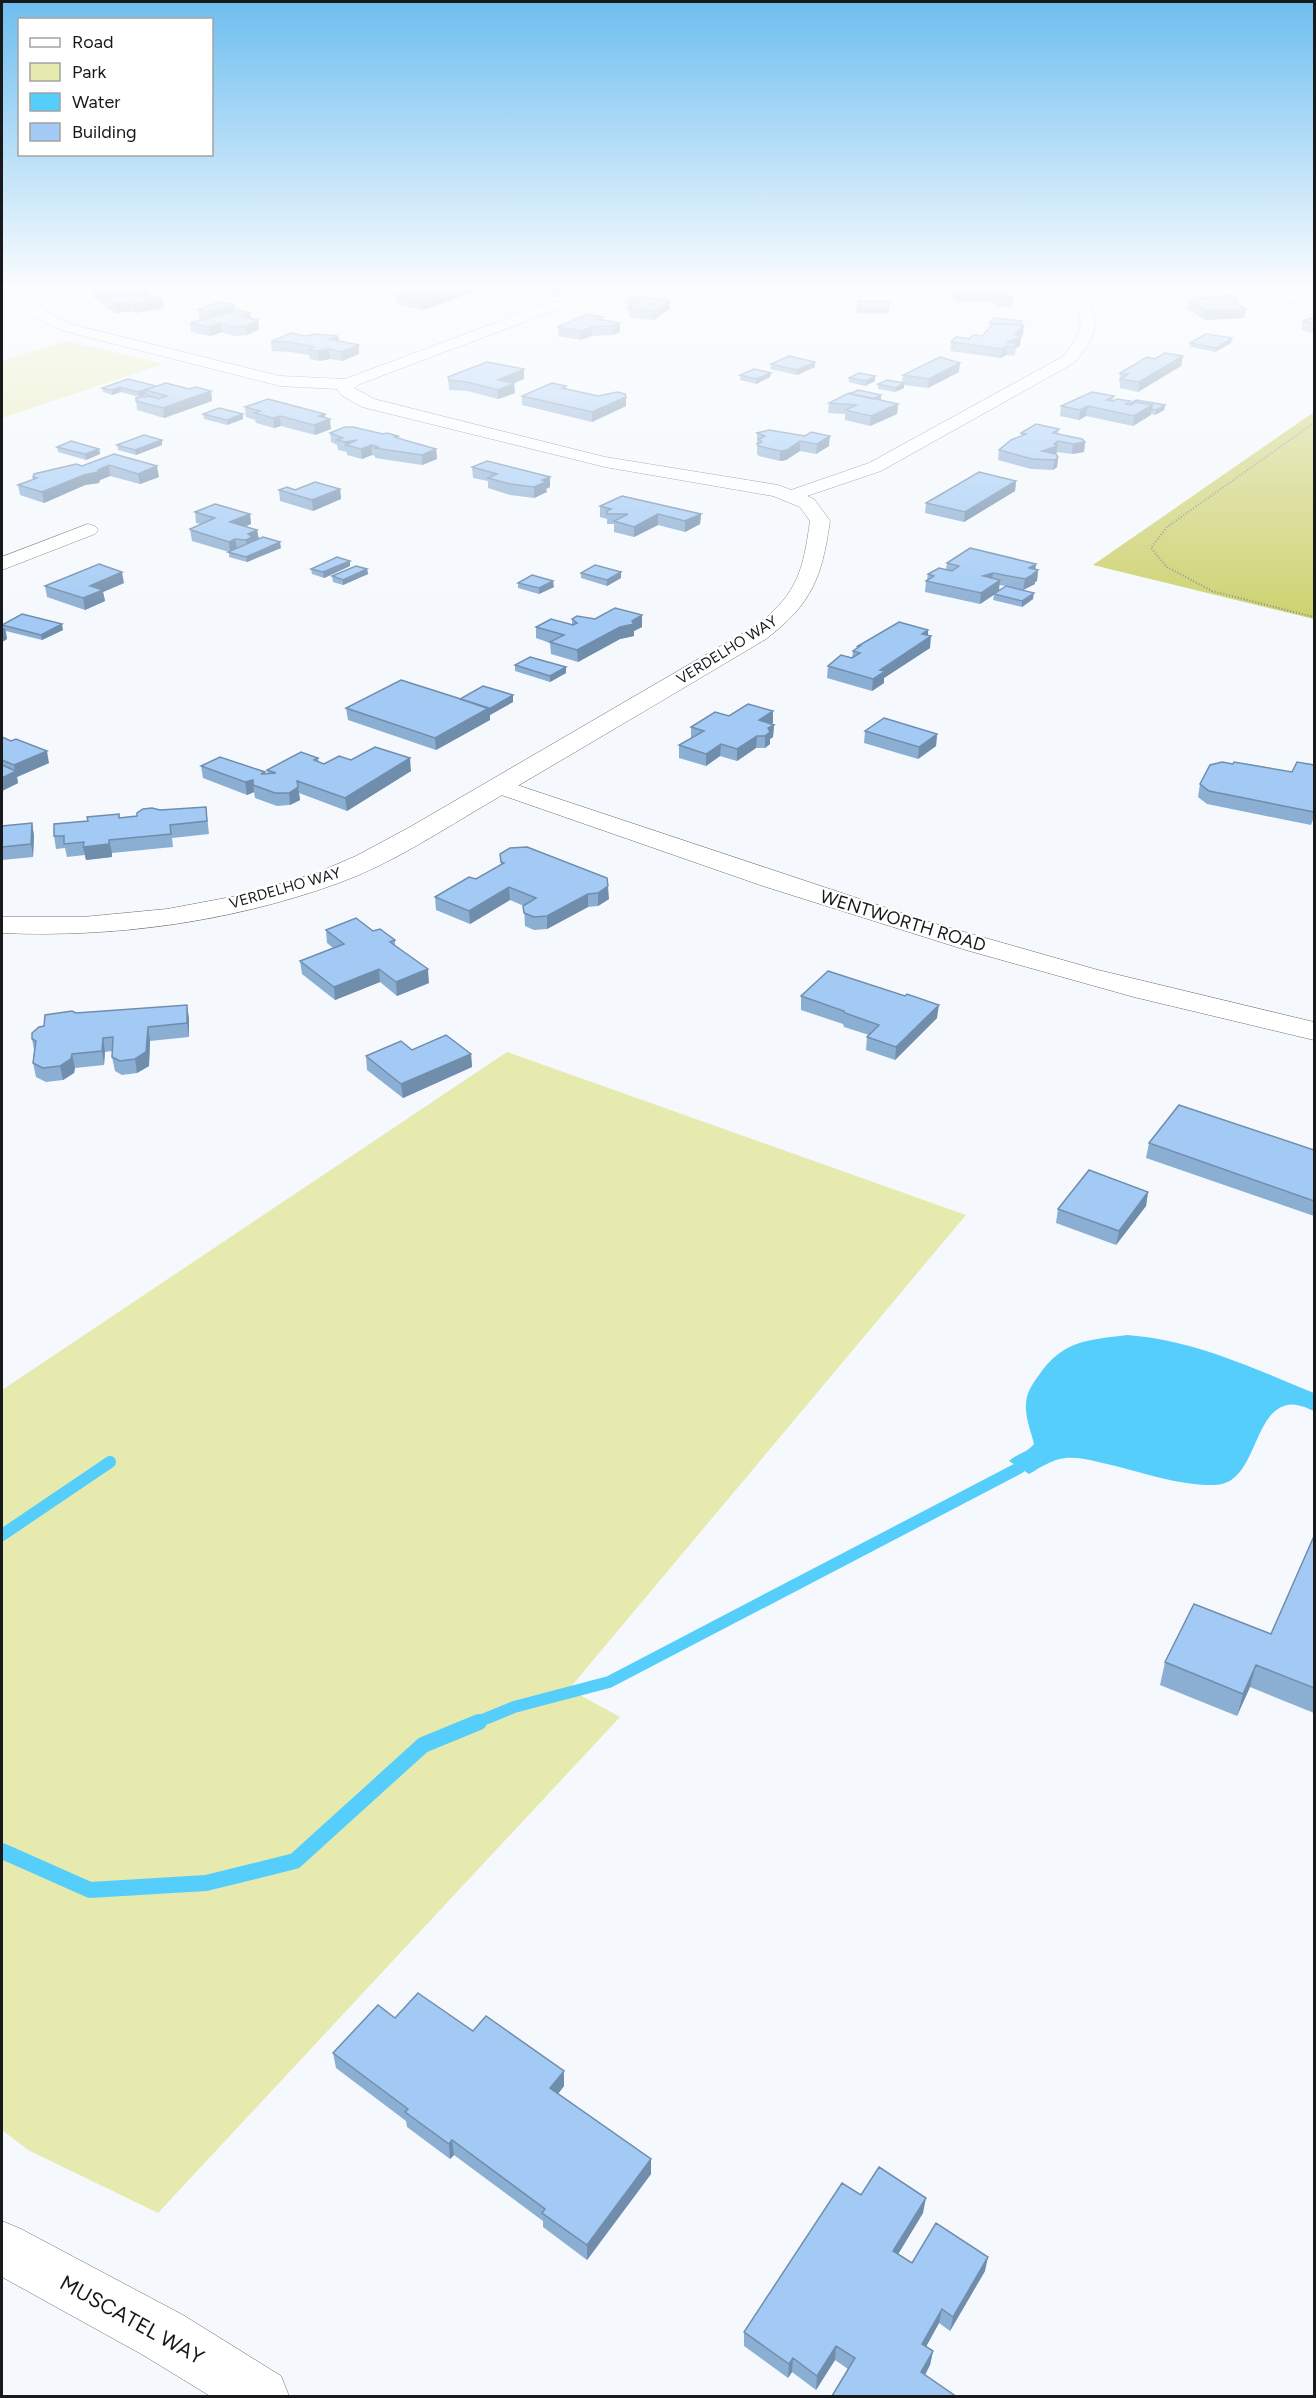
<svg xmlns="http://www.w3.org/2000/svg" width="1316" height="2398" font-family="Figtree,sans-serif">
<rect width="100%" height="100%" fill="#f5f9fd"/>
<!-- green -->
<path fill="#e7eaae" d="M67,341L163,364L2,418V361Z
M507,1052L966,1215L569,1689L620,1717L158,2213L28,2150L2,2130V1390Z"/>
<!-- forest -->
<path fill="#cdd16d" d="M1314,412V619L1093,565Z"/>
<!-- water -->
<path fill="#56cefb" d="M1127,1335C1194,1340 1253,1368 1314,1393V1411C1307,1408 1296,1403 1288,1405C1252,1411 1257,1484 1215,1485C1180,1486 1141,1472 1107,1464C1093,1461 1080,1457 1066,1458C1052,1459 1040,1468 1029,1474L1009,1461C1017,1454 1028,1452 1034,1444C1031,1431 1025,1418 1026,1404C1026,1393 1033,1383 1039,1375C1063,1340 1088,1340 1127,1335Z"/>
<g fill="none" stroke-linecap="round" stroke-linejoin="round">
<!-- stream-far2 -->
<path stroke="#56cefb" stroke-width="5" d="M555,295L559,288"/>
<!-- stream-far1 -->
<path stroke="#56cefb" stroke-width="12" d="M2,1535L110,1462
M475,1723L514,1707L609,1682L1019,1468"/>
<!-- stream -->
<path stroke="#56cefb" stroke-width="16" d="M2,1851L90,1890L206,1883L295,1861L423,1745L479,1722"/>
<!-- street casing -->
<g stroke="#6c6f72" stroke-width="1">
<path id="street" d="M19,288H33C36,310 55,317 74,325L280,376L345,379L551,302H561L564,305L561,308L360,384L354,388L374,399L605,457L778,485L791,490L869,463L1062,357C1075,342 1089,323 1074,305C1069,298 1061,294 1057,288H1073L1077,290L1241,288L1301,296L1308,300L1301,304L1217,293L1085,299C1105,322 1091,344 1074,363L881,471L807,496L814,499L830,521C822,577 812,604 766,639C675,693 584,747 492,801C442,830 392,864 336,884C230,922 114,938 2,933V917H83L167,909L247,894L319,872L356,856L410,827L750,629L767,617C800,588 804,563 810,521L800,507L773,496L605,467L362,407L341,395L337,389L280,386L64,331C43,323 19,313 19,288Z
M88,524L95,526L98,530L95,534L2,570V557Z
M2,2221L21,2229L183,2315L281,2376L289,2396H210L143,2355L2,2277Z"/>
</g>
<!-- secondary casing -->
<g stroke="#6c6f72" stroke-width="1">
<path id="secondary" d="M499,779L929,922L1098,970L1314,1022V1040L1134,997L966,950L763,886L490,791L487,786L490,781Z"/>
</g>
<!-- path -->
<path stroke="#84878a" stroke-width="2" stroke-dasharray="1 2" stroke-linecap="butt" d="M1314,423L1167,527L1151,548L1167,567L1212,591L1314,617"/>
<!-- street -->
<use href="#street" fill="#fff" fill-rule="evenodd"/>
<!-- secondary -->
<use href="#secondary" fill="#fff" fill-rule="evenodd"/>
</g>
<!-- wall -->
<path fill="#8baed3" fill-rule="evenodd" d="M621,288H648L630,292L621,289Z
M964,288H1003L1013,298L1012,306L998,307L992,301L956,303L952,298L953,290L964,289Z
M93,291H149V295L164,308L135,313L130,311L117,313L106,308V305L94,299Z
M475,292L423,310L396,304V295Z
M1189,300H1237V303L1244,318L1205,320L1188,309Z
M627,301H670V309L653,320L629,317V310H627Z
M889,302L888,314L857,313V309Z
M198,309L235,311L250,313V319L258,320L259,329L247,335L233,336L222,332L210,336L191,332L190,323L204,319L199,318Z
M1314,317V333L1301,330L1303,321Z
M574,319L603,320L620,323V332L613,335L592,336L580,340L558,336V327L574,320Z
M989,323L1024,325L1023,334L1021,337L1020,346L1016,348L1015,356L1006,355L1001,358L950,351L951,342L982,336L989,328Z
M305,336H338L339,341L359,354L342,361L330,359L319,361L310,359L309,355L290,352L272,351L271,342Z
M1232,338L1231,343L1215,352L1190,347V343Z
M1183,356L1181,366L1138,392L1120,388V382H1119L1120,373L1155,359Z
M815,362V367L797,375L770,369L771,364Z
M524,369V379L513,383H514L515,393L498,399L468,391L449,390L448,377Z
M959,372L928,388L904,385V388L895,392L878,389V384L902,383L903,375Z
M771,373L770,377L756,384L740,380V375Z
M849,378L875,381L865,386L849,382Z
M156,386L211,391L212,401L164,418L137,410L136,401L146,397V395L139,397L121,392L112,395L103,392L102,388Z
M566,386V389L598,396L626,397V406L592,422L522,405V396Z
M1114,396L1113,401L1130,403L1165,405L1164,410L1155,415L1151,414L1133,426L1086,416L1079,420L1060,416L1061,406Z
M880,400L898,404L897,414L870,426L845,420V414L828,413L829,403L881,400Z
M245,407L325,414V418L331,429L315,435L281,426L274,428L256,423L255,420L246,417Z
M203,414H243V419L227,425L204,419Z
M1059,429L1058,434L1085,442L1084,452L1072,454L1057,452L1056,455L1058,457L1057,467L1053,470L1031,469L998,460L999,450L1021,436V433Z
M330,433L383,434L398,436V438L436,449L437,459L422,465L375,458V456L372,455L362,459L347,455V452L338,450L337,445L331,442Z
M757,433L829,446L816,454L800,451L786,460L780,461L759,456L757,454V444L758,443H757Z
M162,440V445L136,455L118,450L117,445Z
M57,447L99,449L100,454L86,460L58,452Z
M114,454L159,477L140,484L110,476L100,480L99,483L85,485L44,503L20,495L18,485L33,480V477L82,466Z
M472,467L550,477V487L546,489L547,492L534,498L510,495L488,488V481L473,478Z
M1016,481L1015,491L964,522L925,513L926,503Z
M340,489L341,499L313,511L280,501L279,490Z
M600,506L701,514L700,524L685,532L658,525L634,537L614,532V524H607V519L600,517Z
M195,512L250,514L251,524L246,526L257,530L259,539L281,548L247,562L229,557V552L192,541L190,529L201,524L196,523Z
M350,561V566L324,578L312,574L311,569Z
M947,563L1036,564L1035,569L1038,570L1037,581L1035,582V584L1023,590L1007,587L1033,599L1022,607L993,600L994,595L980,604L925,592L926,581L927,580L928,574L946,569ZM999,585L1006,586L999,591Z
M367,569L368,574L343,585L333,582L332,576Z
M581,573L621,578L607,586L581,578Z
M124,583L103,592L105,601L85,610L47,597L45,586Z
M518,583L554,587L539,594L518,588Z
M642,615V627L634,631V636L620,639L578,662L551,654L550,643L536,638V627L572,625V619H595Z
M2,624L63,630L42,640L6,631L7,639L2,642Z
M928,635L930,648L884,678V683L872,691L827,678L828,666L852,658L853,651L858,647V646Z
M515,665L566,667V673L550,682L515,671Z
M513,695V702L490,715V720L436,750L348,720L346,708L460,699Z
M773,711V723L771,724L774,725L773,737L770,739V744L765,748H756L737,761L720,756L706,766L679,758V745L691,739V727L729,716Z
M865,731L937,734L936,746L918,759L864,743Z
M2,737L49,763L17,777L18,783L2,791Z
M318,758L319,762L324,764L351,760L411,771L347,811L299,793L300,800L290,805L277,806L255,798L254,792L247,795L203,778L201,766L265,772V774H268L267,770Z
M1314,765V817L1311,825L1207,804L1198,797L1200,784L1292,772Z
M206,807L209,834L172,838L173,847L112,853V857L86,860L85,855L67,857L65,848L56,849L54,836L88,821L119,814L120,818L137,816L160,810Z
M32,823L34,836L33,857L2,860V826Z
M527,847L609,899L598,906L588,907L547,929L534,930L525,926L524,906L510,900L470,924L436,910L435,897L476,879L501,865L500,854Z
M326,930L373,931L395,940V945L429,983L397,996L380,982L335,1000L302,974L300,961L333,948L327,943Z
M801,996L937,1018L895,1060L866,1050L867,1037L869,1035L844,1027L843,1024L801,1010Z
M76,1013L189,1018V1037L150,1041L149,1066L137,1073L122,1075L115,1071L112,1057V1051L105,1052L104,1065L75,1068L74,1073L63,1080L46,1082L36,1077L33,1063L34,1050L32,1039L44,1026Z
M412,1050L471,1054L472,1067L403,1098L367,1070L366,1056Z
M1149,1143L1314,1150V1216L1146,1158Z
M1148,1192L1146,1206L1116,1245L1056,1223L1058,1209Z
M1314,1536V1713L1250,1687L1237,1716L1160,1685L1165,1662L1271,1634Z
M395,2018L473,2031L564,2086L558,2094L651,2159V2174L587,2260L543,2227V2221L454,2155L450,2159L407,2127L406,2121L336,2068L333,2053Z
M861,2195L923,2213L898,2254L912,2263L985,2271L950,2331L939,2323L926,2346L933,2351L930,2365L925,2375L957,2397H832L848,2369L835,2360L816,2390L792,2372L788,2378L744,2346V2332Z"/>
<!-- shaded-wall -->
<path fill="#718dac" d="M461,288H475V292L423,310V301Z
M630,288H648L630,292Z
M149,291L150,300L135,302L134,294Z
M162,299L164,308L135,313L134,304Z
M670,301V309L653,320V312Z
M129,302L130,311L117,313L116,304Z
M235,305L236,314L213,321L212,312Z
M1246,309L1244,318L1205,320L1206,311Z
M250,313L251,322L241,316Z
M258,320L259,329L247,335L246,326Z
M221,323L222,332L210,336L209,327Z
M620,323V332L613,335V326Z
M1024,325L1023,334L1021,337L1020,346L1016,348V347L1007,346L1006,355L1001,358L1002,349L1007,342Z
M592,327V336L580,340V331Z
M338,336L339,345L329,339Z
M1232,338L1231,343L1215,352L1216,348Z
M359,345V354L342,361L341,352Z
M329,349L330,359L319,361L318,351Z
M1183,356L1181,366L1138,392L1139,382Z
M815,362V367L797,375V370Z
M960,363L959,372L928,388L929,379Z
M524,369V379L498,389V380Z
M771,373L770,377L756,384V379Z
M875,376V381L865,386L866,381Z
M514,383L515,393L498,399V390Z
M904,383V388L895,392L896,388Z
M120,387L121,392L112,395V390Z
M145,390L146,395L139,397L138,392Z
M211,391L212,401L164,418L163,408Z
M881,395V400L869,405V401Z
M626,397V406L592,422V412Z
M898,404L897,414L870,426L871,416Z
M1152,405L1151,415L1133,426L1134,416Z
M1165,405L1164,410L1155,415L1156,410Z
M1088,406L1086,416L1079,420L1080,410Z
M243,414V419L227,425V420Z
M325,414V421L330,419L331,429L315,435L314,425L319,416Z
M280,416L281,426L274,428L273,418Z
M830,436L829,446L816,454L817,444Z
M162,440V445L136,455L135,450Z
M357,440L346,445V452L345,442Z
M800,441V451L786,460L780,461V451Z
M1058,441L1056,456L1042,451L1054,444Z
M1085,442L1084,452L1072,454L1073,444Z
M372,445V455L362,459L361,449Z
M99,449L100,454L86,460L85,454Z
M436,449L437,459L422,465V455Z
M1058,457L1057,467L1053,470L1055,460Z
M109,465L110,476L100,480L99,483L85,485L44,503L42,492L84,475Z
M157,466L159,477L140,484L138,474Z
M550,477V487L546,489L547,492L534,498V487L542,480Z
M1016,481L1015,491L964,522L965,512Z
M340,489L341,499L313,511L312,500Z
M250,514L251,524L232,532L230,522Z
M658,514V525L634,537V527Z
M701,514L700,524L685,532V521Z
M257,530L259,540L247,550L246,540L248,534Z
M235,539L237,550L230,553L229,542Z
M280,542L281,548L247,562L246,557Z
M350,561V566L324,578L323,572Z
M1036,564L1035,572L1038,570L1037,581L1035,582V584L1023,590L1025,579L1029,568Z
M367,569L368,574L343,585V580Z
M122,572L124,583L103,592L105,601L85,610L83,598L90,586Z
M621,572V578L607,586V580Z
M993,573L992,584L983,576Z
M1000,580L999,591L980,604L981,593Z
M553,581L554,587L539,594V588Z
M1034,593L1033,599L1022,607V601Z
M642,615V627L634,631V636L620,639L578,662L577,650Z
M62,624L63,630L42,640L41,635Z
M5,628L7,639L2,642V629Z
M928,630V638L931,636L930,648L884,678V683L872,691L873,679L880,670L922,634Z
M566,667V673L550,682V676Z
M513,695V702L490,715V720L436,750L435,738Z
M773,711V723L759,732V720Z
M774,725L773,737L770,739V744L765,748V736L768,728Z
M937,734L936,746L918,759L919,747Z
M757,736L756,748L737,761V749Z
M721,744L720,756L706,766V754Z
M47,751L49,763L17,777L18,783L2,791V778L15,771L14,765Z
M410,758L411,771L347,811L345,798Z
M253,780L254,792L247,795L245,782Z
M298,787L300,800L290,805L289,793Z
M32,823L34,836L33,857L31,844Z
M109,840L112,853V857L86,860L83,847Z
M608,886L609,899L598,906V893Z
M509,887L510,900L470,924L469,911Z
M588,894V907L547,929V916Z
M379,969L380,982L335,1000L334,987Z
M428,969L429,983L397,996L396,982Z
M187,1005L189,1018V1037L187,1023Z
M939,1005L937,1018L895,1060L896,1047Z
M148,1027L150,1041L149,1066L137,1073L135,1059Z
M103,1038L105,1052L104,1065L102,1051Z
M72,1054L75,1068L74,1073L63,1080L60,1066Z
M471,1054L472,1067L403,1098L401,1084Z
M1148,1192L1146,1206L1116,1245L1119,1231Z
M1256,1665L1250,1687L1237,1716L1243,1694Z
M564,2071V2086L551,2103L550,2088Z
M452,2140L454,2155L450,2159L449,2144Z
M651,2159V2174L587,2260V2245Z
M926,2198L923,2213L891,2266L893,2251Z
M988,2257L985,2271L950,2331L953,2317Z
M942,2309L939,2323L920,2358L922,2344Z
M836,2346L835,2360L816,2390L817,2376Z
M933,2351L930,2365L919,2386L921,2372Z
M793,2358L792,2372L788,2378L789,2364Z"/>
<!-- building -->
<path fill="#a2caf5" stroke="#718dac" stroke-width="1.5" d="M116,288H142L149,291L134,294L141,297L153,295L162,299L134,304L129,302L116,304L105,299L113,297L103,296L93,291Z
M418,288H461L423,301L396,295Z
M965,288H1003L1013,298H999L993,293L957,294L953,290L966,289Z
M1231,295L1237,300H1232L1246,309L1206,311L1189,300Z
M635,296L670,301L653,312L629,308L639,302L627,301Z
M859,301L889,302L888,310L857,309Z
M220,302L235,305L212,312L198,309Z
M237,310L250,313L241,316L258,320L246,326L232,327L221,323L209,327L190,323Z
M588,314L603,317L598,319L620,323L613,326L592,327L580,331L558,327Z
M1314,317V323L1303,321Z
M994,318L1022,321L1019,325L989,323Z
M993,324L1024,325L1015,334L1021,337L1007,342L1016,344V347L1007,346L1002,349L951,342L956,337L969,339L973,335L982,336Z
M291,333L305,336L315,334L338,336L329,339L359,345L341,352L329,349L318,351L309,350L314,347L290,342H271Z
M1206,334L1232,338L1216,348L1190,343Z
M1165,353L1183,356L1139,382L1121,379L1128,374L1120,373L1147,357L1155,359Z
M789,356L815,362L797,370L771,364Z
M940,357L960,363L929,379L903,375Z
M487,362L524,369L498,380L514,383L498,390L467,382L449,380L448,377Z
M754,369L771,373L756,379L740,375Z
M859,373L875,376L866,381L849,378Z
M128,379L156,386L138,392L120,387L112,390L102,388Z
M887,380L904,383L896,388L878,384Z
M166,383L189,389L196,387L211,391L163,408L136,401V398L149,396L159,399L167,396L145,390Z
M552,383L566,386L562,388L598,396L617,392L625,394L626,397L592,412L522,396Z
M858,390L881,395L873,399L850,394Z
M1092,392L1114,396L1107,400L1113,401L1117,399L1130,401L1126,404L1131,405L1136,402L1152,405L1134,416L1088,406L1080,410L1061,406Z
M849,393L898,404L871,416L845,410L857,405L829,403Z
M268,399L325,414L319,416L330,419L314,425L280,416L273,418L255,413L260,411L245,407Z
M1136,400L1165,405L1156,410L1152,409V405L1136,402L1131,405L1129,404Z
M219,408L243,414L227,420L203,414Z
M1036,424L1059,429L1053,433L1082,439L1085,442L1073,444L1058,441L1054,444L1057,446L1042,451L1056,454L1058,457L1055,460L1032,459L999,450L1011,440L1026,434L1021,433Z
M345,427H353L383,434L387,433L398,436L395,437L404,440L436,449L422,455L374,448L378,447L372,445L361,449L346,445L357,440L345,442L337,440L343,438L330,433Z
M769,430L805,436L811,432L830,436L817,444L800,441L787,450L780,451L759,446L757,444L762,442L759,439L765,436L757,433Z
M144,435L162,440L135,450L117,445Z
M71,441L99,449L85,454L57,447Z
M114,454L157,466L138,474L109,465L98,470V472L84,475L42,492L18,485L37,478L33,477L34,474L76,464L82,466Z
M487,461L550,477L542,480L546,482L534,487L510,484L488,478L497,474L472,467Z
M979,472L1016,481L965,512L926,503Z
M315,482L340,489L312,500L279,490L287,487L295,490Z
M622,496L701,514L685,521L658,514L634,527L614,521L628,514H607V511L611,509L600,506Z
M215,504L250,514L230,522L257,530L248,534L252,537L246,540L235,539L229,542L191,530H192L190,529L215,518L195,512Z
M263,537L280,542L246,557L228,552Z
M970,548L1036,564L1029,568L1038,570L1034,573H1036L1025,579L993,573L983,576L1000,580L981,593L926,581L934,576L928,574L939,568L952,571L959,566L947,563Z
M337,557L350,561L323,572L311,569Z
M99,564L122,572L90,586L103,590L83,598L45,586Z
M595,565L621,572L607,580L581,573Z
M356,566L367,569L343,580L332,576Z
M532,575L553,581L539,588L518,583Z
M1006,586L1034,593L1022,601L994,594Z
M615,608L642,615L632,621L634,624L620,627L577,650L550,642L564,635L536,627L551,619L573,625L577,623L572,619L577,616L595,619Z
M22,614L62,624L41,635L2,625Z
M899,622L928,630L922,634L931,636L880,670L885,671L873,679L828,666L841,655L852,658L860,653L853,651L860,646H858Z
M530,657L566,667L550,676L515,665Z
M401,680L489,708L435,738L346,708Z
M483,686L513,695L489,709L460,699Z
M748,704L773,711L759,720L774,725L768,728L770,732L765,736H757L737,749L721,744L706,754L679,745L704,731L691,727L715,712L729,716Z
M884,718L937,734L919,747L865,731Z
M2,737L11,741L16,739L47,751L14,765L2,760Z
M375,747L410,758L345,798L297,781L298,787L289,793H275L253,785V780L245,782L201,766L220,757L265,772L261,774L276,773L267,770L301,752L318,758L314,760L324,764L339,756L351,760Z
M1222,762L1233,764L1234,762L1292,772L1297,762L1314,765V812L1209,791L1200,784L1210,765Z
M2,765L16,771L2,778Z
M206,807L207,821L170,825L171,834L109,840V844L83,847L84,842L64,844V836H54V824L88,821L87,817L119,814V818L137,816V813L143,809L152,808L160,810Z
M32,823L31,844L2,847V826Z
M527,847L607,878L608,886L598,893L588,894L547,916L534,917L524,913L523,906L536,898L509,887L469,911L435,897L469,877L476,879L504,863L501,862L500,854L510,848Z
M356,918L373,931L380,929L395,940L390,942L428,969L396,982L379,969L334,987L300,961L344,944L326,930Z
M828,971L905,996L907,994L939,1005L896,1047L867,1037L879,1025L845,1013L844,1011L801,996Z
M187,1005V1023L148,1027L146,1052L135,1059L120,1061L112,1057L113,1037L103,1038L102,1051L72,1054L71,1059L60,1066L43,1068L33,1063L36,1041L32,1039V1033L39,1027L44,1026L45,1015L72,1011L76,1013Z
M446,1035L471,1054L401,1084L366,1056L401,1041L412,1050Z
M1179,1105L1314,1150V1201L1149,1143Z
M1089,1170L1148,1192L1119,1231L1058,1209Z
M1314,1536V1688L1256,1665L1243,1694L1165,1662L1194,1604L1271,1634Z
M418,1993L473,2031L486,2016L564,2071L550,2088L651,2159L587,2245L542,2213L545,2209L452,2140L449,2144L405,2112L408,2109L333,2053L378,2005L395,2018Z
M879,2167L926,2198L893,2251L912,2263L936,2223L988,2257L953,2317L942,2309L922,2344L933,2351L921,2372L957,2397H833L832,2396L855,2358L836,2346L817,2376L793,2358L789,2364L744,2332L842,2183L861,2195Z"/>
<!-- sky -->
<linearGradient id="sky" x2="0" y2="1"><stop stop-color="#6dbef0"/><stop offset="0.46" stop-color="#fafcfe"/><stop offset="1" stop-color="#fafcfe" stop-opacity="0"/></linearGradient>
<rect width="1316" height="623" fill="url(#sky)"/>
<g text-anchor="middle" stroke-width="4.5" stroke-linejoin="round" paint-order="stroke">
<!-- far-street labels -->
<g font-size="15" fill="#17191a" stroke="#fff">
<text transform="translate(727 650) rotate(-32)" y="5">VERDELHO WAY</text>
<text transform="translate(285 888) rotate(-16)" y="5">VERDELHO WAY</text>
</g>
<!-- street labels -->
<g font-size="18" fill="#17191a" stroke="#fff">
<text transform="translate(903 921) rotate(17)" y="6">WENTWORTH ROAD</text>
</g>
<!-- near-street labels -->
<g font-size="21" fill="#17191a" stroke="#fff">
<text transform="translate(132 2320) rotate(29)" y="7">MUSCATEL WAY</text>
</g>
</g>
<!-- border -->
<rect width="1316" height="2398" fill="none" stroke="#17191a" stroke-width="6"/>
<!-- legend -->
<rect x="18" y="18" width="195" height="138" fill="#ffffff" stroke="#a2a3a3" stroke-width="1.5"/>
<rect x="30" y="38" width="30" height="9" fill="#ffffff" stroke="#a2a3a3" stroke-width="1.5"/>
<text x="72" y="48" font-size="18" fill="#17191a">Road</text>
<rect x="30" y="63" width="30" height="18" fill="#e7eaae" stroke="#a2a3a3" stroke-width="1.5"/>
<text x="72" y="78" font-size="18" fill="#17191a">Park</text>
<rect x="30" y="93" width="30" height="18" fill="#56cefb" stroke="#a2a3a3" stroke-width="1.5"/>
<text x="72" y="108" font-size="18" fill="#17191a">Water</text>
<rect x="30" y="123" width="30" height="18" fill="#a2caf5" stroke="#a2a3a3" stroke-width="1.5"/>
<text x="72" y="138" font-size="18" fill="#17191a">Building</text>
</svg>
